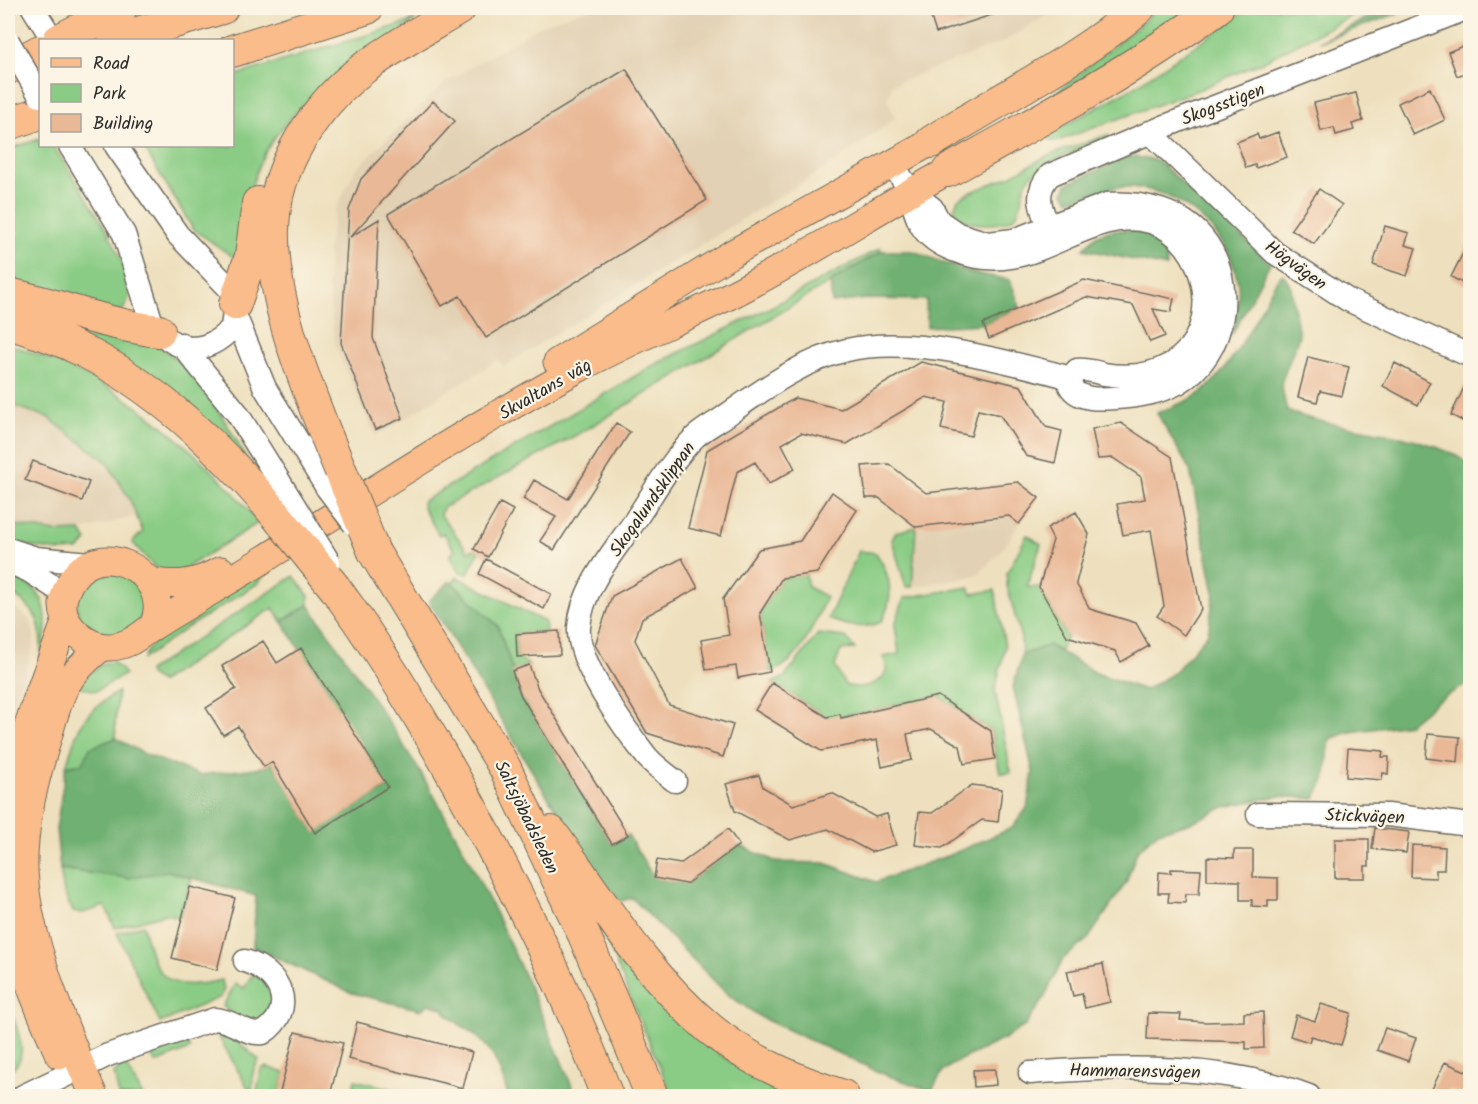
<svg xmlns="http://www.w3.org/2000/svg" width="1478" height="1104" font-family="Kalam,sans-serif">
<rect width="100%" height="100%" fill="#fcf5e5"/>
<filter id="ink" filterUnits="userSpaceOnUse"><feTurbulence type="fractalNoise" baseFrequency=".0167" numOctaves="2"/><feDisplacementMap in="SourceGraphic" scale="12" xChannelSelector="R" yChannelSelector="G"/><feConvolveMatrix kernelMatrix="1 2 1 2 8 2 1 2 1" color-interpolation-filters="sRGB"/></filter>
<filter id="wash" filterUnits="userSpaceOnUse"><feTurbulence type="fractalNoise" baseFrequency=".008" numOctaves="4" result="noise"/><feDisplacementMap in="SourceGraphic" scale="24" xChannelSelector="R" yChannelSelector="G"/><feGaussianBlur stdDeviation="1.35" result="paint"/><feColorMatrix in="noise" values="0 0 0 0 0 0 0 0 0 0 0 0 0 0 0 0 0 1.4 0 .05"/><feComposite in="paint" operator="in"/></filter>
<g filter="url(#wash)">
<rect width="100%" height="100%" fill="#eee0be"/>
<!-- built -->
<path fill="#e2d1b4" d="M590,8H1059L1003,42L892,85L887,99L896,118L837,161L503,367L498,360L375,437L336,347L328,288V247L336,208L355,170L447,81L543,24Z
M8,404L47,417L107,462L137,516L81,531L55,532L8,524Z
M1009,516L1019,524L1006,545L980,573L966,578L912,587L916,527Z
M8,603L27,617L33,627L34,639L28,665L8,717Z"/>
<!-- green -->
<path fill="#8acc85" stroke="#5a7c58" stroke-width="1.5" d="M1157,8H1197L1040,105L1141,24Z
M1246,8H1367L1260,63L1198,90L1055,142L1044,137L1132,88L1233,20Z
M416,20C365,57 279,108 257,170C246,200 243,230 239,261L193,229L143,146H232L233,76Z
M1107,135L1111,139C1088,148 1057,155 1037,170C1009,191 1037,221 992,224C979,225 967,223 956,216L954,208L958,199L969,193L1010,176L1047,156Z
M40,139V146H53C74,179 125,248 129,285C131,296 128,303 122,311L8,309V149Z
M880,248L882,251L582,432L444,507L440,514L468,551L474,549L479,552L467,575L459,571L450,555L455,551L444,533L439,535L423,508L422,502L652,366L773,306Z
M74,338C89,338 132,334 144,339C199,361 225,424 255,472Z
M8,344C91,371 143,404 206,465C225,484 243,501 258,523L178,573L158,571L132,542L143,532L130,500L107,462L47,417L8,404Z
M8,524L55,532L81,531L87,541L78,550L59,551L8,543Z
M916,527L912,587H906L892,540L896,532Z
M1027,535L1041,544L1027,587H1039L1067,636L1059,652L1049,645L1022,655L1021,638L1007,586V573Z
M859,551L876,553C891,575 895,599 881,622C863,630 846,626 828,619Z
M261,570L265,575L257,584L188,627L143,659C147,637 238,585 261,570Z
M77 605a33 33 0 1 1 66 0a33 33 0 1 1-66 0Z
M806,574L808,587L826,597C814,623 801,664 770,672L760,613L782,578Z
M294,576L309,596V605L282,621L273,608L161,682L149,675L148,671Z
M8,577C55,586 49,627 40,663C43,627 41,610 8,592Z
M457,577L545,622L546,632L516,634L517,657L529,665L512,671L498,626L452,583Z
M969,587L972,594L995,590L1005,647L995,691L1011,773H1000L991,731L938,696L858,714L827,717L772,683L785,677L818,634L846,637L855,649L841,650L835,666L845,685C863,691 896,682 883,657L899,654L895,625L904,598Z
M114,662L125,674L96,691L73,685L104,663Z
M118,692L115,724L116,738L90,748L83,763L66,766C79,725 80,715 118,692Z
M60,869L128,878L167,871L192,878L180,917L165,914L115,928L105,906L83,913L73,912L64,893Z
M595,913C635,969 671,1024 731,1062C754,1076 782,1085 807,1096H672Z
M143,925C155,978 165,993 222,980L224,989L221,997L160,1023L117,933Z
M252,975L263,978L274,1002L264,1021L253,1025L232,1015L223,1006L235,984L244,988Z
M8,1005C15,1023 34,1060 8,1071V1044L11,1042L8,1033Z
M216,1032L229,1034L259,1060L253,1072L252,1095Z
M186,1040L190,1049L156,1063L150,1053Z
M125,1064L143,1096H119L114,1073Z
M267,1067L285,1073L279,1096H256L261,1069Z
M355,1080L423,1096H351Z"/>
<!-- forest -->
<path fill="#6fb072" stroke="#4d6e4e" stroke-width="1.5" d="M1387,8H1412L1319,42Z
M1128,156L1157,160L1270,263L1232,335C1235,319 1240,301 1238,284C1231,233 1182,192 1132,187C1111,185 1089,195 1069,200L1064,192L1067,184Z
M1113,230C1143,230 1164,231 1167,267L1083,249L1097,235Z
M882,251H913L968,272L1010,280L1020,307L983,324L927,327L926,300L867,299L832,303L830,282Z
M1283,274L1291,287L1299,336L1281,383L1287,411C1347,434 1415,427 1470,464V682L1436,702L1409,724L1350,732L1330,739L1325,780L1315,799L1279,796L1224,807L1195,821L1158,832L1137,851L1126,883L1088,939L1063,959L1044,998L1025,1026L1002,1040L958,1061L943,1071L931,1091L881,1073L762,1018L727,994L632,898L618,902L546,794L429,601L450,581L498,626L521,696L612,844L628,835L654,878L686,884L739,845L777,862L825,863L876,882L952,854L1012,828L1027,808L1033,772L1013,687L1022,655L1049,645L1096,673L1145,690L1174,673L1208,633L1214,593L1190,470L1157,413C1169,408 1184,403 1196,396C1231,374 1256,316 1276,281Z
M309,605C355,673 404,740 443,812C494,903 536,1000 576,1096H508C501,1072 495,1051 475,1035C464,1026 449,1020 442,1008L428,1004L421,1010L352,993L253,947L256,896L168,871L128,878L60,869L56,829L66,766L83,763L90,748L116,738L144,754L200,775L264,767L272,762L315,832L387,788L282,621Z"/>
<g id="blocks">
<!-- building -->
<path fill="#e9b896" d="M928,8H1004V11L936,33Z
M1470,43V71L1457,76L1448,52Z
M626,69L707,200L486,338L460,296L442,306L388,214Z
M1430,88L1445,120L1413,135L1398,103Z
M1356,93L1363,121L1352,124L1354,130L1336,135L1334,128L1321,131L1314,103Z
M433,101L455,121L350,237L379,219L373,338L403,418L375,430L341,343L349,210L361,179Z
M1278,132L1287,157L1256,168L1255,165L1246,168L1237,142L1257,134L1259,139Z
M1319,189L1342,205L1314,244L1291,229Z
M1385,226L1409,233L1405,245L1416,248L1407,276L1373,265Z
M1470,239V287L1451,277Z
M1084,280L1174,299L1171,312L1153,309L1165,336L1150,342L1133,305L1086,297L989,339L983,324Z
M1308,357L1349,367L1342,396L1320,391L1317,402L1298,397Z
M921,362L1021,386L1046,427L1062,431L1055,463L1026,456L1000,415L978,410L971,436L941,429L947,402L926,397L847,444L801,433L782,444L795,469L769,484L755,462L737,472L721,536L688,528L707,450L795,398L841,409Z
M1395,363L1430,382L1418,405L1383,386Z
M1470,375V425L1451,415Z
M616,423L630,432L554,550L540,541L556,517L523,499L534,480L568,499Z
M1121,423L1172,457L1201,609L1184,635L1157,616L1164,606L1151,530L1123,535L1117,504L1145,499L1141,477L1113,458L1098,459L1092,429Z
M33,461L89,482L82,501L25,480Z
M889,464L926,493L1018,482L1039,498L1019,524L1009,516L916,527L879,498H866L862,466Z
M832,492L857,510L817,573L782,578L760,613L770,672L738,678L736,666L706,670L701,640L729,635L723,599L759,549L800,541Z
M500,503L513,510L488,557L474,549Z
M1076,512L1089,534L1076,583L1090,609L1136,623L1149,646L1121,662L1115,651L1067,636L1039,587L1053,540L1047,528Z
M682,558L698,588L642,618L635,640L669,705L733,725L723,757L647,733L595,645L612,596Z
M486,559L551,594L544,609L479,574Z
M559,631L560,655L517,657L516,634Z
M263,641L277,663L301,648L388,787L315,833L272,762L264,767L238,726L223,735L206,708L236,689L222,666Z
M529,665L538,689L628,835L612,844L521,696L512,671Z
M772,683L827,717L840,714L841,718L938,696L991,731L995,759L964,764L960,746L931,729L907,734L912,760L882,767L877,740L821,751L755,710Z
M1428,734L1460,737L1458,762L1426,758Z
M1348,748L1383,751L1382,757H1389L1388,774L1383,773L1382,780L1346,777Z
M759,775L763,787L793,805L832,793L875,817L887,814L896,845L871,852L828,829L790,840L735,811L726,784Z
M972,785L1002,789L998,822L982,820L942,848L915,845L919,812L932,813Z
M1375,828L1409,832L1406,853L1372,849Z
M728,829L739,845L686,884L654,878L657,860L680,864Z
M1335,839H1369V866H1365V878H1335Z
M1412,845L1445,847L1444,870H1436V878L1411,877Z
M1234,850H1253V877L1278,878V900H1268V907L1252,906V900H1240V881L1207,880V857L1234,858Z
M1171,869L1201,870L1199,894H1186L1185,903L1168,902L1169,893H1158L1159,872L1171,873Z
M190,887L235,898L217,970L172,958Z
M1103,964L1110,1002L1085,1008L1082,994L1073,996L1067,971Z
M1321,1004L1351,1013L1341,1045L1311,1036L1309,1042L1290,1036L1296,1015L1315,1021Z
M1263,1012L1264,1048L1246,1049V1042L1147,1039L1148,1013L1181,1014L1180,1020L1205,1022L1244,1021V1013Z
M357,1022L472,1052L463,1088L348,1059Z
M1385,1028L1416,1038L1408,1061L1377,1050Z
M295,1032L343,1043L330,1096H279Z
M1445,1062L1470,1073V1089L1467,1096L1448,1090L1443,1096L1431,1091Z
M995,1069L996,1085L974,1087L973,1070Z"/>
</g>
</g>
<g filter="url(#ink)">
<use href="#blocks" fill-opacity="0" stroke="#6f6a5e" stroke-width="1.5"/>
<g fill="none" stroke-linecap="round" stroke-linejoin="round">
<!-- minor casing -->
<g stroke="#6f6a5e" stroke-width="25">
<path id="minor" d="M33,8L53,40
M1150,132L1275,253L1348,300L1470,356
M70,146L124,234L151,320C173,354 204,357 232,328L235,304L231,290L178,235L116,146
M892,163L910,191L932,208L939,221L958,234L988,243L1014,240L1107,204C1141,201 1181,211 1203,238C1238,281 1227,355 1178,383C1159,393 1137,397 1116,398C1101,399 1079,401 1070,386L1072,376L1077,370C1086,369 1096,372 1104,374C1127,378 1150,376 1171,364C1226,332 1209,238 1150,222C1083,204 1033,284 953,250C923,238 916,222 910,191
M1054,239C1045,217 1030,195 1050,175L1163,127L1468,8
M235,315L265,388L327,488
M181,344L237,413L294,505
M8,549L36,558L89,563
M8,562L29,571L65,594
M675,781C666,774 655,766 647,757C625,729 576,662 579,627C582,586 615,551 636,519C654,492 671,461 694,438C702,430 714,424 724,417C761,391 802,360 847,350C912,335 1007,361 1071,378
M1258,814L1388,815L1470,825
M1030,1073C1124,1066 1220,1063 1309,1096
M23,1096L108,1055L215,1019C233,1020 245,1035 263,1033C298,1009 281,972 245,961"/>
</g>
<!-- major casing -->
<g stroke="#6f6a5e" stroke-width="29">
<path id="major" d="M557,362L731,254L931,142
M148,580C176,587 196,584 221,570
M153,626C178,570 85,526 64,597C57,623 86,648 110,647C131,646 140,634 157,624C193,601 230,581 266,558C368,494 469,428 576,370C627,342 681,320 733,294C806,257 876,210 948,171
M8,817C14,749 43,684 66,620
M8,900C15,955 37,1005 59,1055
M94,1096C68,1037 31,947 25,883C20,838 33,787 46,744C61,694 60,681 102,647"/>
</g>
<!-- highway casing -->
<g stroke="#6f6a5e" stroke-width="34">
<path id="highway" d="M59,40L121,8
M114,40L222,8
M232,51L367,8
M8,68L40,51
M8,124L40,113
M931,142C999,99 1079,60 1139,8
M948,171C1040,120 1133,70 1217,8
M8,294C60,305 106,325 159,331
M235,304L251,256L258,203
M8,323C29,330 52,336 73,346C152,383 221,448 276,515
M326,435C301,372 271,298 273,229C274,167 315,105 364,68C394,46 429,27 460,8
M374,552L505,768L584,935L652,1096
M335,588C394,669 444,756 491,845C534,927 574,1009 607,1096
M551,832C600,899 645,974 709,1028C747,1060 796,1081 843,1096"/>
</g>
<!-- minor -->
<use href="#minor" stroke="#fff" stroke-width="22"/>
<!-- major -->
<use href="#major" stroke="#f9bc8a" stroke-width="27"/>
<!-- highway -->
<use href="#highway" stroke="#f9bc8a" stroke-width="32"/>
<!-- minor-bridge casing -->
<g stroke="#6f6a5e" stroke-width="25" stroke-linecap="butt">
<path id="minor-bridge" d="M8,41L40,96
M327,488L354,524
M294,505L329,562"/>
</g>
<!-- highway-bridge casing -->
<g stroke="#6f6a5e" stroke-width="34" stroke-linecap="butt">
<path id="highway-bridge" d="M326,435L374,552
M276,515L335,588"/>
</g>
<!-- minor-bridge -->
<use href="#minor-bridge" stroke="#fff" stroke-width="22"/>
<!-- highway-bridge -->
<use href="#highway-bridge" stroke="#f9bc8a" stroke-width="32"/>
</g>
</g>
<g text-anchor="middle" stroke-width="4.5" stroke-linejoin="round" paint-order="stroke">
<!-- street labels -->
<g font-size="18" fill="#2b2b2b" stroke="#fcf5e5">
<text transform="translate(1223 104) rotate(-21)" y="6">Skogsstigen</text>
<text transform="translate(1296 265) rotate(36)" y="6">Högvägen</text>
<text transform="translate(545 389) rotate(-30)" y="6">Skvaltans väg</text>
<text transform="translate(652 499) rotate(-55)" y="6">Skogalundsklippan</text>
<text transform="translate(1365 816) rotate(2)" y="6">Stickvägen</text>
<text transform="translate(527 817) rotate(64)" y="6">Saltsjöbadsleden</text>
<text transform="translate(1135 1071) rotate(1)" y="6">Hammarensvägen</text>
</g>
</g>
<!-- margin -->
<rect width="1478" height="1104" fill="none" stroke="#fcf5e5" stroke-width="30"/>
<!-- legend -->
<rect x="39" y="39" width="195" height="108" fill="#fcf5e5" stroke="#a8a49b" stroke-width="1.5"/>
<rect x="51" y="58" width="30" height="9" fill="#f9bc8a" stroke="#a8a49b" stroke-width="1.5"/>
<text x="93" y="69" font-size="18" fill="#2b2b2b">Road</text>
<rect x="51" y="84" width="30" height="18" fill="#8acc85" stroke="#a8a49b" stroke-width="1.5"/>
<text x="93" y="99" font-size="18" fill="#2b2b2b">Park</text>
<rect x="51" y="114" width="30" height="18" fill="#e9b896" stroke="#a8a49b" stroke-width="1.5"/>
<text x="93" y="129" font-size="18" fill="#2b2b2b">Building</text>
</svg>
